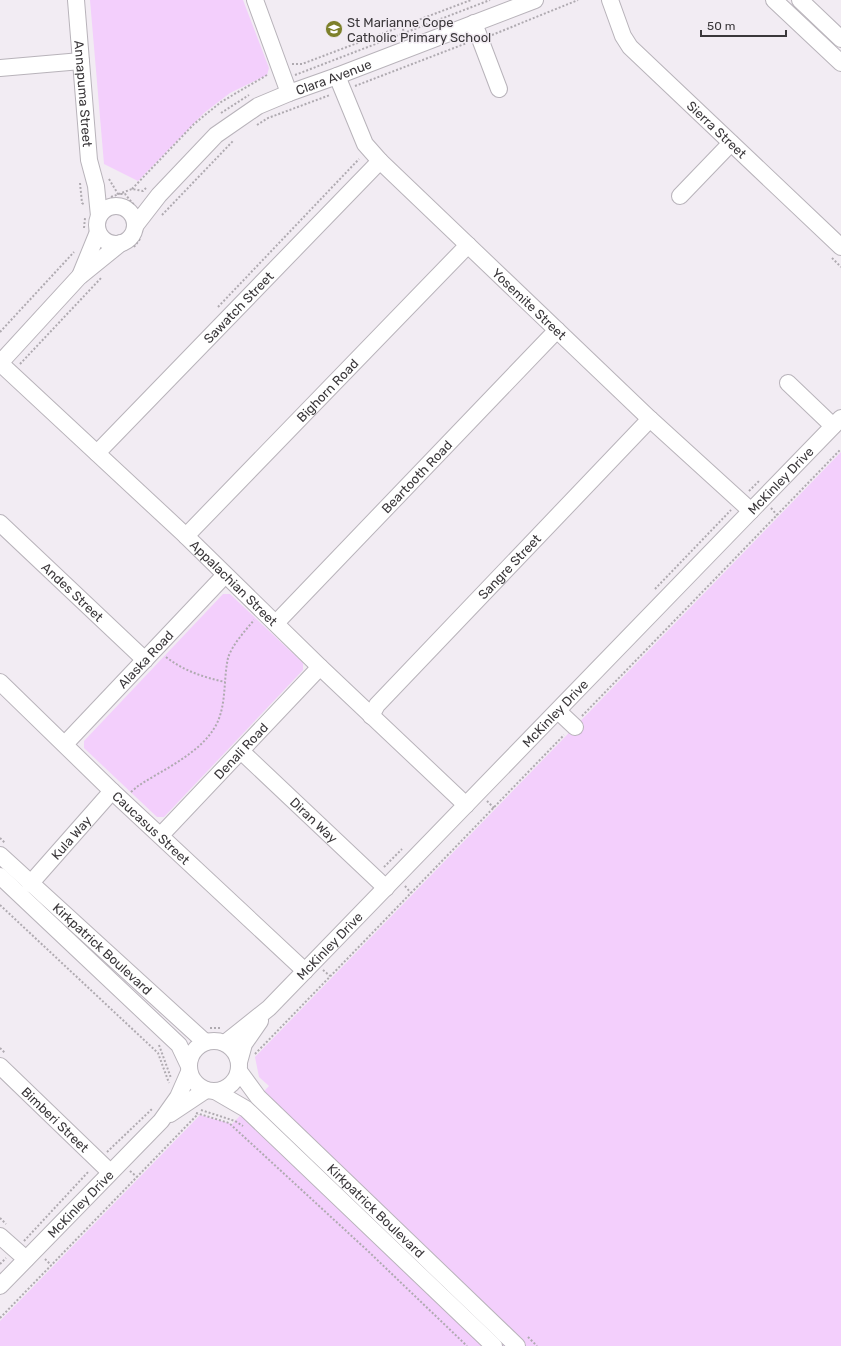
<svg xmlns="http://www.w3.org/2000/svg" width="841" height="1346" font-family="Rubik,sans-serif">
<rect width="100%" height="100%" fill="#f2ecf3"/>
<!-- green -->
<path fill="#f3cffc" d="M90,0H243L269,68L267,75L230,93L204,113L138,181L104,164Z
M841,452V1346H0V1321L200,1115L232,1124L269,1086L259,1077L255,1057Z
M223,594H230L303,663V670L164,817H157L84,748V741Z"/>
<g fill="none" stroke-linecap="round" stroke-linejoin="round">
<!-- minor casing -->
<g stroke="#b8b3ba" stroke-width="18">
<g id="minor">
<path id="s1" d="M76,0L89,160L96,186L99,216"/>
<path d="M255,0L289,93"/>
<path id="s2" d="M610,0L623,36L630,47L841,247"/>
<path d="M774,0L841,63"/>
<path d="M800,0L841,39"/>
<path d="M474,23L499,89"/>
<path d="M0,68L81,61"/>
<path id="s3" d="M337,76L365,144L380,161L650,419L751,511"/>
<path d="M680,196L731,143"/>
<circle cx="116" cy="225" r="19"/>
<path id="s4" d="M135,226L159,195L216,135L258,106L289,93L337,76L535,0"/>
<path d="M80,276L98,232"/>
<path id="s5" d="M0,363L186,536L320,667L466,805"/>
<path d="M0,363L79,277L121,243"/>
<path d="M788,383L833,426"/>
<path id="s6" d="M97,453L380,161"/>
<path id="s7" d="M0,523L145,660"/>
<path id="s8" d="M186,536L468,245"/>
<path id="s9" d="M276,623L557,330"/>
<path id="s10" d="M0,682L112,791L305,971"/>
<path d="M558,711L575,727"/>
<path id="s11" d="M371,716L377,705L650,419"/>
<path id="s12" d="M65,744L225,575"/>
<path id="s13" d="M242,752L386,888"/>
<path id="s14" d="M161,835L320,667"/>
<path id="s15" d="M0,855L205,1042"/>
<path d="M0,876L179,1045L188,1064"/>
<path id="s16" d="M30,884L112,791"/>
<circle cx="214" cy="1066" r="25"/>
<path id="s17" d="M225,1043L269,1008L841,418"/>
<path d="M239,1062L244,1044L260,1021"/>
<path id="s18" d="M0,1066L110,1172"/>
<path id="s19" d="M239,1071L258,1097L517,1346"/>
<path d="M215,1091L246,1109L494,1346"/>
<path d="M170,1114L206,1090"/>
<path d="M0,1236L26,1259"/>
<path id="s20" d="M0,1286L161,1121L178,1097L189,1072"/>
</g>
</g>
<!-- path -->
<path stroke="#afaab0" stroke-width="2" stroke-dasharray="2 2" stroke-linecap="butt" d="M402,25L404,33
M492,35L578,0
M292,64H302L471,0
M295,75L490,0
M355,86L467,43
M221,113L249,95
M257,125L268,118L330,95
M109,179L118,194H125L134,205
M80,183L82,203L85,205
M132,189L194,124L221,102L267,75
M111,197L132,189L143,191L146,188
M162,215L233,141
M84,228L85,218
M134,247L140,239
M832,258L841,267
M218,307L359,159
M0,332L74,252
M20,364L102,277
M749,491L760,480
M771,508L777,515
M655,589L731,510
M166,657C184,671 203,677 225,682
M582,716L841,449
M131,792L138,786C164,769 199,754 215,727C227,706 223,681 228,658C232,645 245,631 254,620
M487,801L494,808
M0,838L5,843
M384,867L402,849
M405,886L411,893
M0,905L158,1053L169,1083
M323,970L330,976
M210,1028H222
M159,1045L171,1078
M0,1048L5,1053
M255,1054L564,735
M201,1110L235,1121L243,1126
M196,1113L229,1123L369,1252L467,1346
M107,1152L152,1109
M130,1171L137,1177
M0,1218L6,1224
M24,1241L89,1171
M45,1259L51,1265
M0,1264L6,1258
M0,1318L198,1114
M528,1337L537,1346"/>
<!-- minor -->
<use href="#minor" stroke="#fff" stroke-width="16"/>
</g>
<!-- icons -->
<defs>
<g id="school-disc" transform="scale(0.9)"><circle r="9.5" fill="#7d802a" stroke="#f2ecf3"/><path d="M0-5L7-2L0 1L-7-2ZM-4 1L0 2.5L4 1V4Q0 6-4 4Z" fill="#fff"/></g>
</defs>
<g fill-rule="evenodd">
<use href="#school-disc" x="334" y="29"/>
</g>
<g text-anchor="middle" stroke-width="3" stroke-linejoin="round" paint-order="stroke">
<!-- poi labels -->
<g font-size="13" fill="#3a373a" stroke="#f2ecf3" text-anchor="start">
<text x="347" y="27">St Marianne Cope<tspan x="347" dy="15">Catholic Primary School</tspan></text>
</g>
<!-- street labels -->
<g font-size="13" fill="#3a373a" stroke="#f2ecf3">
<text dy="5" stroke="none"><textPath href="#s4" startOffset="254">Clara Avenue</textPath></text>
<text dy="5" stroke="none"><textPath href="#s1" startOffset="94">Annapuma Street</textPath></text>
<text dy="5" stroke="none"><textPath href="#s2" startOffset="171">Sierra Street</textPath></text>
<text dy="5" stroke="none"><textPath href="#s3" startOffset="303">Yosemite Street</textPath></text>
<text dy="5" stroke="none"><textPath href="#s6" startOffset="203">Sawatch Street</textPath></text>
<text dy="5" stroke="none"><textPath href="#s8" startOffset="203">Bighorn Road</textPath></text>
<text dy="5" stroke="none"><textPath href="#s9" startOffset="203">Beartooth Road</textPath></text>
<text dy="5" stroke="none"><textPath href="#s17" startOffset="791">McKinley Drive</textPath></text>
<text dy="5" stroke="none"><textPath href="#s11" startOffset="204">Sangre Street</textPath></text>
<text dy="5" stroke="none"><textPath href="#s5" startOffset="321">Appalachian Street</textPath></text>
<text dy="5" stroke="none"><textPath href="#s7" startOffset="100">Andes Street</textPath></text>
<text dy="5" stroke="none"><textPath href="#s12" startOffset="117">Alaska Road</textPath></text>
<text dy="5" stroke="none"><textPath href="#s17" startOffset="467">McKinley Drive</textPath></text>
<text dy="5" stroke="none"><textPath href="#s14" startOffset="116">Denali Road</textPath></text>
<text dy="5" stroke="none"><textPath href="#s13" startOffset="99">Diran Way</textPath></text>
<text dy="5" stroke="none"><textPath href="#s10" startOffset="210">Caucasus Street</textPath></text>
<text dy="5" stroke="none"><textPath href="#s16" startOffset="62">Kula Way</textPath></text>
<text dy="5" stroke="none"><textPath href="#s17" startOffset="143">McKinley Drive</textPath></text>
<text dy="5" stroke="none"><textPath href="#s15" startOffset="139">Kirkpatrick Boulevard</textPath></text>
<text dy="5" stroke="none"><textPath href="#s18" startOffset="77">Bimberi Street</textPath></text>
<text dy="5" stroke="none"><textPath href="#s20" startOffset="115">McKinley Drive</textPath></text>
<text dy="5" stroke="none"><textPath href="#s19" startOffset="196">Kirkpatrick Boulevard</textPath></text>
</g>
</g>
<!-- scale -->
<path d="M701 30v6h85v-6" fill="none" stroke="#3a373a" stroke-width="2"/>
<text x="707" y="30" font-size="12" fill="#3a373a" stroke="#f2ecf3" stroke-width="3" paint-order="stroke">50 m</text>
</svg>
